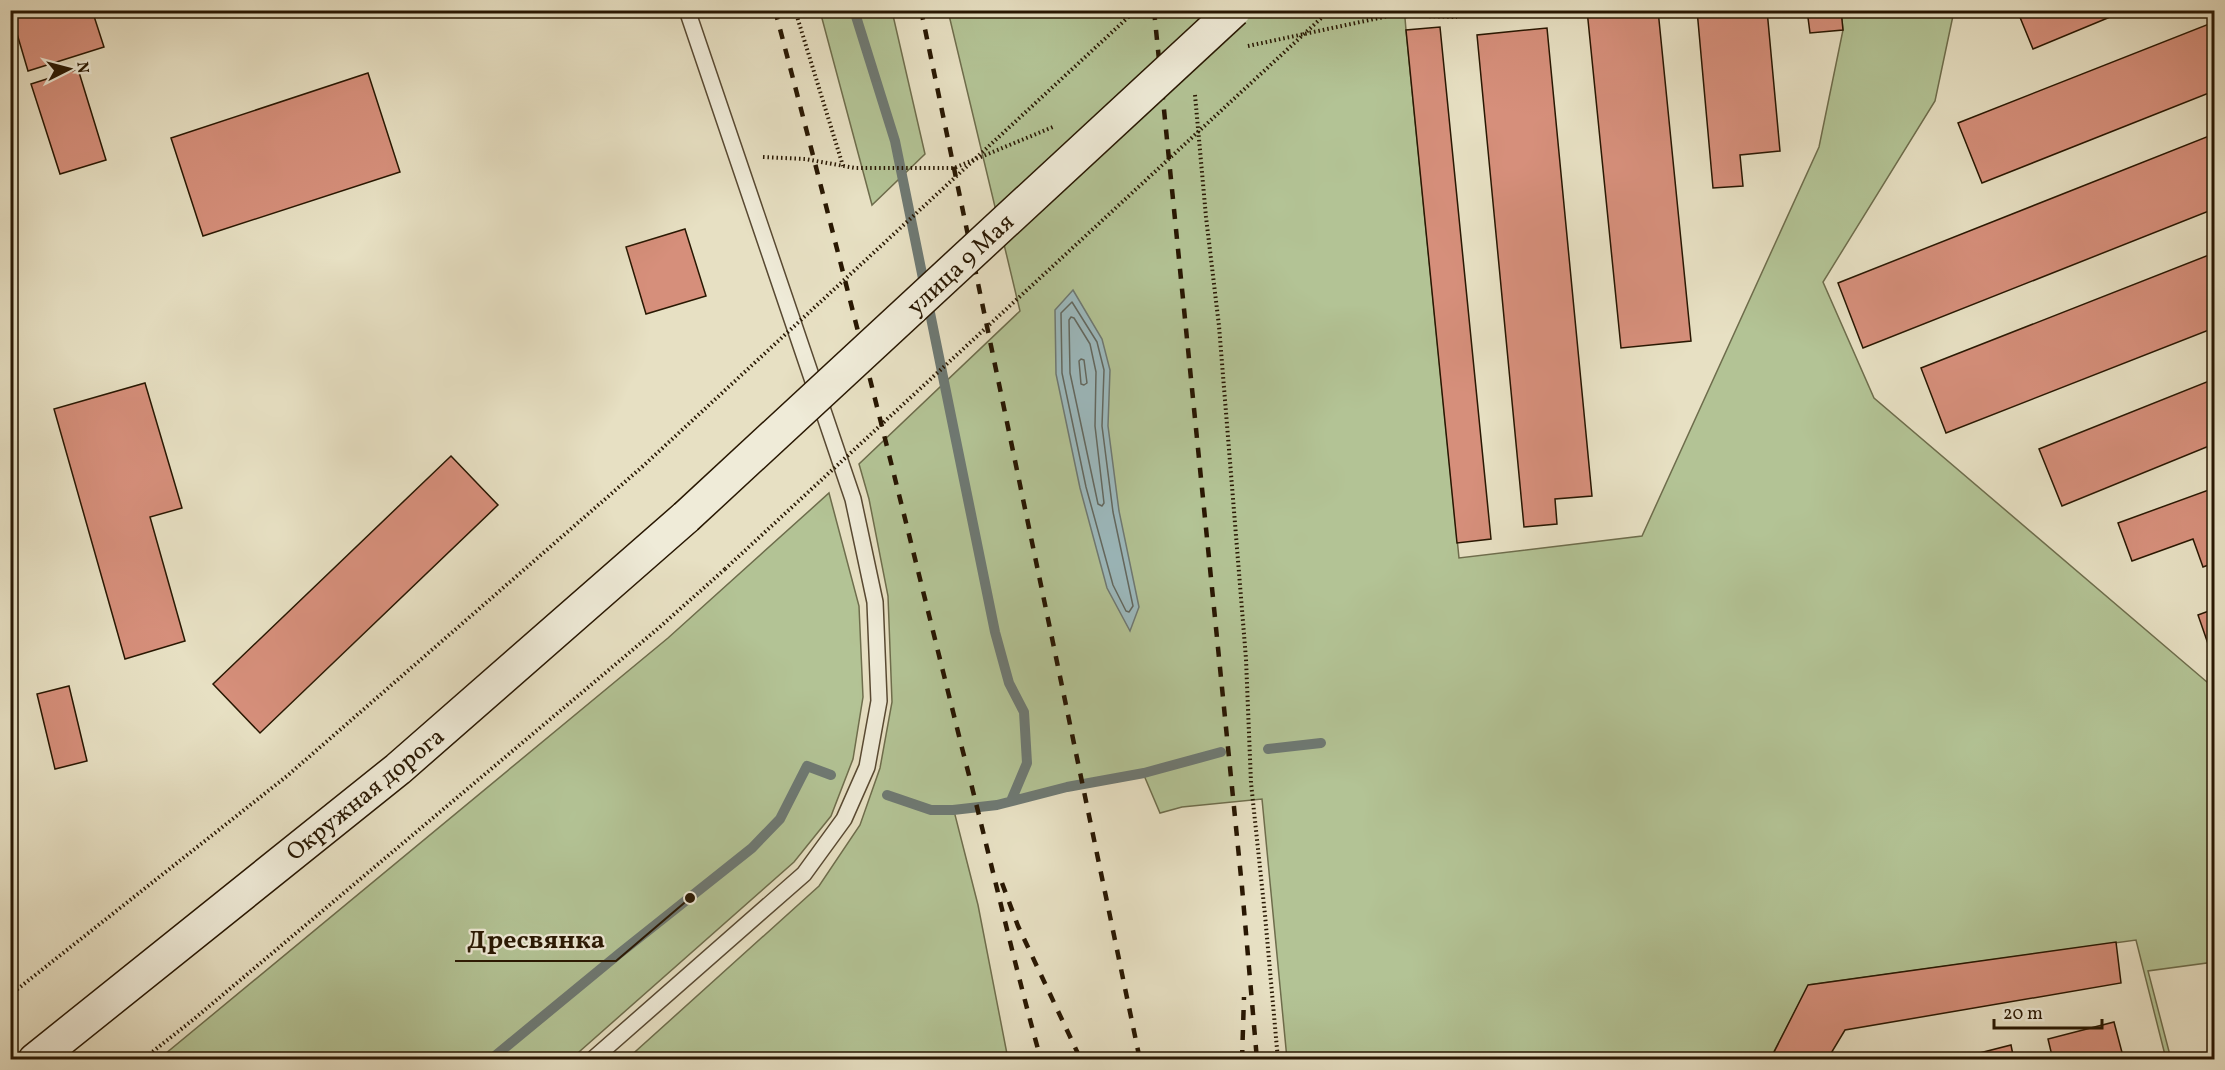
<svg xmlns="http://www.w3.org/2000/svg" width="2225" height="1070" font-family="Vollkorn,serif">
<rect width="100%" height="100%" fill="#e7e0c3"/>
<filter id="stains"><feTurbulence type="fractalNoise" baseFrequency=".00333" numOctaves="4"/><feColorMatrix values="0 0 0 0 .2 0 0 0 0 .09 0 0 0 0 .02 0 0 0 .5 -.17"/></filter>
<radialGradient id="worn" r=".72"><stop offset=".6" stop-color="#630" stop-opacity="0"/><stop offset="1" stop-color="#630" stop-opacity=".3"/></radialGradient>
<!-- green -->
<path fill="#b3c395" stroke="#6e6d4c" stroke-width="1.5" d="M820,11H892L925,154L872,205Z
M948,11H1425L1405,18L1406,30L1459,558L1642,536L1819,147L1843,30L1841,11H1954L1935,101L1823,282L1874,398L2214,688V962L2148,971L2171,1059H2166L2136,940L1809,985L1770,1059H1287L1262,799L1182,807L1160,813L1143,773C1080,783 1018,802 954,811L978,905L1008,1059L626,1060L819,886L860,825L880,768L892,702L888,596L869,499L859,464L1020,311Z
M829,493L859,606L863,697L853,759L831,816L794,862L571,1059H159L668,638Z"/>
<!-- water -->
<path fill="#9cbabf" stroke="#6e7973" stroke-width="1.5" d="M1073,290L1102,339L1110,370L1108,426L1119,511L1139,607L1130,631L1107,588L1080,488L1056,374L1055,310Z"/>
<g fill="none" stroke-linecap="round" stroke-linejoin="round">
<!-- shore -->
<path stroke="#626860" stroke-width="1.5" d="M1072,302L1097,342L1104,370L1102,426L1113,512L1133,606L1129,612L1126,611L1113,585L1086,487L1062,373L1061,313Z
M1071,317L1074,318L1090,344L1096,372L1095,426L1104,503L1102,506L1098,504L1070,373L1069,320Z
M1081,359L1084,360L1087,383L1084,385L1081,384L1079,361Z"/>
<!-- stream -->
<path stroke="#6e7973" stroke-width="10" d="M854,10L895,141L995,632L1009,683L1024,712L1027,763L1011,801
M1268,749L1321,743
M887,795L931,810H953L997,805L1067,787L1144,773L1221,752
M490,1060L620,953L752,848L780,819L807,766L831,775"/>
</g>
<!-- building -->
<path fill="#d68f7b" stroke="#281702" stroke-width="1.5" d="M10,10H92L104,47L28,71Z
M1587,10H1658L1691,341L1621,348Z
M1697,10H1767L1780,151L1740,155L1743,186L1713,188Z
M1807,10H1841L1843,30L1810,33Z
M2017,10H2127L2033,49Z
M2214,22V91L1982,183L1958,123Z
M1440,27L1491,539L1457,543L1406,30Z
M1547,28L1592,496L1555,499L1557,524L1524,527L1477,35Z
M78,69L106,160L60,174L31,84Z
M368,73L400,172L203,236L171,138Z
M2214,134V209L1863,348L1838,283Z
M685,229L706,296L646,314L626,247Z
M2214,253V328L1946,433L1921,368Z
M2214,379V444L2062,506L2039,449Z
M145,383L182,508L150,517L185,641L125,659L54,409Z
M451,456L498,505L260,733L213,684Z
M2214,488V563L2203,567L2193,539L2132,561L2118,523Z
M2214,609V661L2198,615Z
M69,686L87,761L55,769L37,694Z
M2116,942L2121,983L1845,1030L1827,1060H1770L1808,985Z
M2114,1022L2124,1060H2053L2048,1039Z
M2011,1045L2014,1060H1952Z"/>
<g fill="none" stroke-linecap="round" stroke-linejoin="round">
<!-- service casing -->
<g stroke="#584932" stroke-width="18">
<path id="service" d="M592,1060L804,874L844,819L867,767L879,701L875,602L853,499L687,10"/>
</g>
<!-- secondary casing -->
<g stroke="#281702" stroke-width="36">
<path id="secondary" d="M35,1060L398,769L686,517"/>
</g>
<!-- path -->
<path stroke="#281702" stroke-width="4" stroke-dasharray="1.5 3" stroke-linecap="butt" d="M795,10L843,166
M1248,46L1393,15L1457,17
M1195,95L1206,217L1219,326L1246,659L1251,783L1265,915L1278,1060
M763,157L805,159L855,168H954L1053,127
M10,995L287,776L642,467
M142,1060L194,1019L661,626L725,569"/>
<!-- service -->
<use href="#service" stroke="#efebd8" stroke-width="15"/>
<!-- secondary -->
<use href="#secondary" stroke="#efebd8" stroke-width="33"/>
<!-- rail -->
<path stroke="#281702" stroke-width="4.5" stroke-dasharray="10 10" stroke-linecap="butt" d="M775,10C840,256 901,502 962,748C989,852 1012,956 1041,1060
M921,10L1140,1060
M1154,10L1242,887L1257,1060
M1002,883L1018,926L1081,1060
M1242,1060L1244,997"/>
<!-- secondary-bridge casing -->
<g stroke="#281702" stroke-width="36" stroke-linecap="butt">
<path id="secondary-bridge" d="M686,517L1234,10"/>
</g>
<!-- path-bridge -->
<path stroke="#281702" stroke-width="4" stroke-dasharray="1.5 3" stroke-linecap="butt" d="M642,467L1136,10
M725,569L1330,10"/>
<!-- secondary-bridge -->
<use href="#secondary-bridge" stroke="#efebd8" stroke-width="33"/>
</g>
<g text-anchor="middle" stroke-width="4.5" stroke-linejoin="round" paint-order="stroke">
<!-- street labels -->
<g font-size="24" fill="#281702" stroke="#efebd8">
<text transform="translate(960 264) rotate(-43)" y="8">улица 9 Мая</text>
<text transform="translate(365 794) rotate(-39)" y="8">Окружная дорога</text>
</g>
</g>
<!-- callouts -->
<path fill="none" stroke="#281702" stroke-width="2" d="M690 898L616 961H455"/>
<circle fill="#281702" stroke="#efebd8" stroke-width="2" cx="690" cy="898" r="6"/>
<g font-size="26" text-anchor="middle" font-weight="bold" fill="#281702" stroke="#efebd8" stroke-width="4.5" stroke-linejoin="round" paint-order="stroke">
<text x="536" y="948">Дресвянка</text>
</g>
<!-- margin -->
<rect width="2225" height="1070" fill="none" stroke="#e7e0c3" stroke-width="36"/>
<rect x="12" y="12" width="2201" height="1046" fill="none" stroke="#281702" stroke-width="3"/>
<rect x="18" y="18" width="2189" height="1034" fill="none" stroke="#281702" stroke-width="1.5"/>
<!-- north arrow -->
<g transform="translate(69 69) rotate(84)" stroke="#efebd8" stroke-width="4.5" paint-order="stroke">
<path d="M0-4.5L10 22L0 15L-10 22Z" fill="#281702"/>
<text y="-9" font-size="16" font-weight="bold" text-anchor="middle" fill="#281702">N</text>
</g>
<!-- scale -->
<path d="M1994 1019v9h108v-9" fill="none" stroke="#281702" stroke-width="3"/>
<text x="2003" y="1019" font-size="18" fill="#281702" stroke="#efebd8" stroke-width="4.5" paint-order="stroke">20 m</text>
<rect width="100%" height="100%" filter="url(#stains)"/>
<rect width="100%" height="100%" fill="url(#worn)"/>
</svg>
